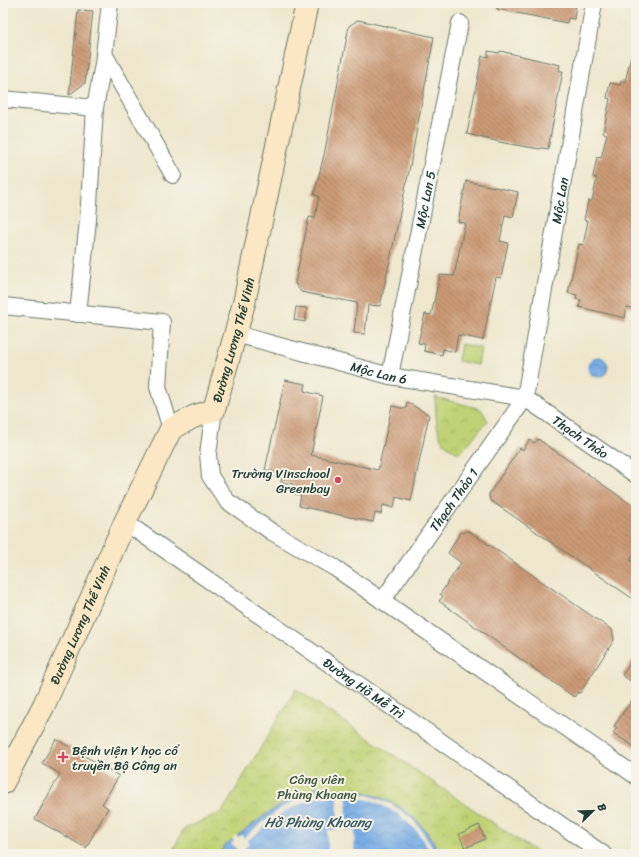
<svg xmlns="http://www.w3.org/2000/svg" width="639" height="857" font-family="Sriracha,sans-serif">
<defs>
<pattern id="park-crowns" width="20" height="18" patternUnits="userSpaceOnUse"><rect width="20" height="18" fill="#c0d275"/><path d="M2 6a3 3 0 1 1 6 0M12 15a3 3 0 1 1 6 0" fill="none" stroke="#a5b566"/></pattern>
<pattern id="water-waves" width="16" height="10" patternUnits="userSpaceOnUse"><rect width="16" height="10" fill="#77ace5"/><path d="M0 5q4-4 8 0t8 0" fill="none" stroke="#618dba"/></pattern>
<pattern id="building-back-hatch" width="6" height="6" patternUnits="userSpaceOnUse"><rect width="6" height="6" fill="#cb9975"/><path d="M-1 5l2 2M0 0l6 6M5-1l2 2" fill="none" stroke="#a47e61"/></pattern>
</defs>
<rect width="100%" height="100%" fill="#f7f3e8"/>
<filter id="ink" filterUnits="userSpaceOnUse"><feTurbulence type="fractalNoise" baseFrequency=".025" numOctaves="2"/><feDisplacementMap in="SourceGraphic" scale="8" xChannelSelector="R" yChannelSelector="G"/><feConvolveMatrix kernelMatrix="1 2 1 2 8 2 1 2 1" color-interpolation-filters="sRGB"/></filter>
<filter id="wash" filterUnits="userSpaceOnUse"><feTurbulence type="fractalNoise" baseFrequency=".012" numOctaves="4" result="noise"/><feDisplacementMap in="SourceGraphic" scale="16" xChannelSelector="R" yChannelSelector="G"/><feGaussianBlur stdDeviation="0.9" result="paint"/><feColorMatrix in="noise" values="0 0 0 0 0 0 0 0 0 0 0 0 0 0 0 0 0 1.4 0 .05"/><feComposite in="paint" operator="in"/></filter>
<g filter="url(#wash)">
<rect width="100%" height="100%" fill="#eee7cd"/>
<!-- grass -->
<path fill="#c0d275" stroke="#708854" d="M461,344L481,348L478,365L458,361Z"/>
<!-- park -->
<path fill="url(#park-crowns)" stroke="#708854" d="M435,397L481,409L488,421L459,454C455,451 448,447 444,443C435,431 436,411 435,397Z
M296,689L539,854H171L184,829L222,812Z"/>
<!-- water -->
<path fill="url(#water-waves)" stroke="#4b748c" d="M588 367a10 10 0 1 1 20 0a10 10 0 1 1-20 0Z
M320,786C330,793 341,789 352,790C392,796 423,818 440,854H219L224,846C256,822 282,799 320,786Z"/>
<!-- pier -->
<path fill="#eee7cd" d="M328,792H347L368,795L391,804L411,818L420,828L436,854H432L417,831L397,813L374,801L347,796L346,830L355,831L354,854H328V830H337L338,796L318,797L286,810L247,841L249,844L240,853L231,843L234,841L232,838L236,835L238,837L241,835L244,838L277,811L293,802L318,793Z"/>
<g id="blocks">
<!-- building -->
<path fill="url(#building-back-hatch)" d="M498,3H576L574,19L568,18L567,23L497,9Z
M78,10L93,11L85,83L69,95Z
M358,20L434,37L410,166L380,306L368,305L365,334L354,333L357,303L301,292L295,283L309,217L315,218L319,196L314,195L324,155L349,26Z
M488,51L499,53L500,51L560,65L559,71H563L548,149L541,148L540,149L504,143L467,134L482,56L488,57Z
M631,56H636V309L627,307L625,318L579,307L581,300L576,299L577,295L568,293L579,244L583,245L588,221L584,220L588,201H592L597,178L593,177L597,157L601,158L607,134L603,133L610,99L607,98L610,83L620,85L621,81L625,82Z
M466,181L518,192L513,217L505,215L500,241L508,243L501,278L496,277L483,340L458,335L455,352L443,349L442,355L424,351L425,344L418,343L425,314L431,315L440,275L454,276L465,223L458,222Z
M296,307L307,308L305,322L294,320Z
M285,380L306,384L304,391L323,396L311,455L378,470L392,406L406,409L407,402L429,415L411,501L396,497L394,508L383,505L381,514L375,513L373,522L299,506L301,495L292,493L293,484L281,482L282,474L265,470Z
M538,439L636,508V551L630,560L636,564V601L490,500L489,494L520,448L523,450L529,440L535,443Z
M469,531L612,630L614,640L580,693L578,692L574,697L439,601L443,596L440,594L461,563L448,553L460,533Z
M636,655V685L622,675Z
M636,694V748L613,733L617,728L614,726Z
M56,739L119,776L102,804L108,808L86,848L35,819L60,774L42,763Z
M479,825L485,839L465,848L459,834Z"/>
</g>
</g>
<g filter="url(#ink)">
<use href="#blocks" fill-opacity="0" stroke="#67786a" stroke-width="1"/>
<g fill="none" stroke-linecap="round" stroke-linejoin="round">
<!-- street casing -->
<g stroke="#67786a" stroke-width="18">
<g id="street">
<path d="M104,54L173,175"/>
<path d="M3,99L95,108"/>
<path d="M3,306L162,322L158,387L171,429"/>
<path d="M78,314L88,220L95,108L103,64L110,3"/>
<path id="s1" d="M236,334L390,376L525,398L636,475"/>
<path id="s2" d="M390,376L460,23"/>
<path d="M214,410L208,454L210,476L227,501L272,532L335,568L636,776"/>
<path id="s3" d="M125,522L603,854"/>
<path id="s4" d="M382,601L525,398L594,3"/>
</g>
</g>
<!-- secondary casing -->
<g stroke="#67786a" stroke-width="24">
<g id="secondary">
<path id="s5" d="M3,783L44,705L125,522L171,429L193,417L214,410L244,303L307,3"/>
</g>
</g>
<!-- street -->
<use href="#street" stroke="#fff" stroke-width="16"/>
<!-- secondary -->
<use href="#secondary" stroke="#fbe7c3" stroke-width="22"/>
</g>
</g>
<!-- markers -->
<g fill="#d1495b" stroke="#f7f3e8" stroke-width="1.5">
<circle cx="338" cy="480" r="4"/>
<path d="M61 751h4v4h4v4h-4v4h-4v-4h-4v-4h4z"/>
</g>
<g text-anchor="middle" stroke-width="4" stroke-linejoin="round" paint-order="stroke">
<!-- street labels -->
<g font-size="13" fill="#1f3d34" stroke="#f7f3e8">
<text dy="5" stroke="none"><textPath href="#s2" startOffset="180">Mộc Lan 5</textPath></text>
<text dy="5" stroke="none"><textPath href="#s4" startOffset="449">Mộc Lan</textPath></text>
<text dy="5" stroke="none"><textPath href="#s5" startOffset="512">Đường Lương Thế Vinh</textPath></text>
<text dy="5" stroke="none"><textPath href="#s1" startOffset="148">Mộc Lan 6</textPath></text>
<text dy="5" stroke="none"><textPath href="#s1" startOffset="364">Thạch Thảo</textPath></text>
<text dy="5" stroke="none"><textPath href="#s4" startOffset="124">Thạch Thảo 1</textPath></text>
<text dy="5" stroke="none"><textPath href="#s5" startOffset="176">Đường Lương Thế Vinh</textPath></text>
<text dy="5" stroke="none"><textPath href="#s3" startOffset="291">Đường Hồ Mễ Trì</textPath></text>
</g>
<!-- poi labels -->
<g font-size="13" fill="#1f3d34" stroke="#f7f3e8" text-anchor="end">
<text x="330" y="478">Trường Vinschool<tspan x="330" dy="15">Greenbay</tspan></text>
<text x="72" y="755" text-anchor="start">Bệnh viện Y học cổ<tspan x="72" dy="15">truyền Bộ Công an</tspan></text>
</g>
<!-- park labels -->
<g font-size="13" fill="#3f5b41" stroke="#f7f3e8">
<text x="317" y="784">Công viên<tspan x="317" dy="15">Phùng Khoang</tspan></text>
</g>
<!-- water labels -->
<g font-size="14" font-style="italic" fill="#355960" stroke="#f7f3e8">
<text x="318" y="827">Hồ Phùng Khoang</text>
</g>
</g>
<!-- margin -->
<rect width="639" height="857" fill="none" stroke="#f7f3e8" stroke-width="16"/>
<!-- north arrow -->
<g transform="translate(593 811) rotate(67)" stroke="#f7f3e8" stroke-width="3" paint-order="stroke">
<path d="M0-3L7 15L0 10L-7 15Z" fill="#1f3d34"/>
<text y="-6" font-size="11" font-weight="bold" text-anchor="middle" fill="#1f3d34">B</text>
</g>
</svg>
